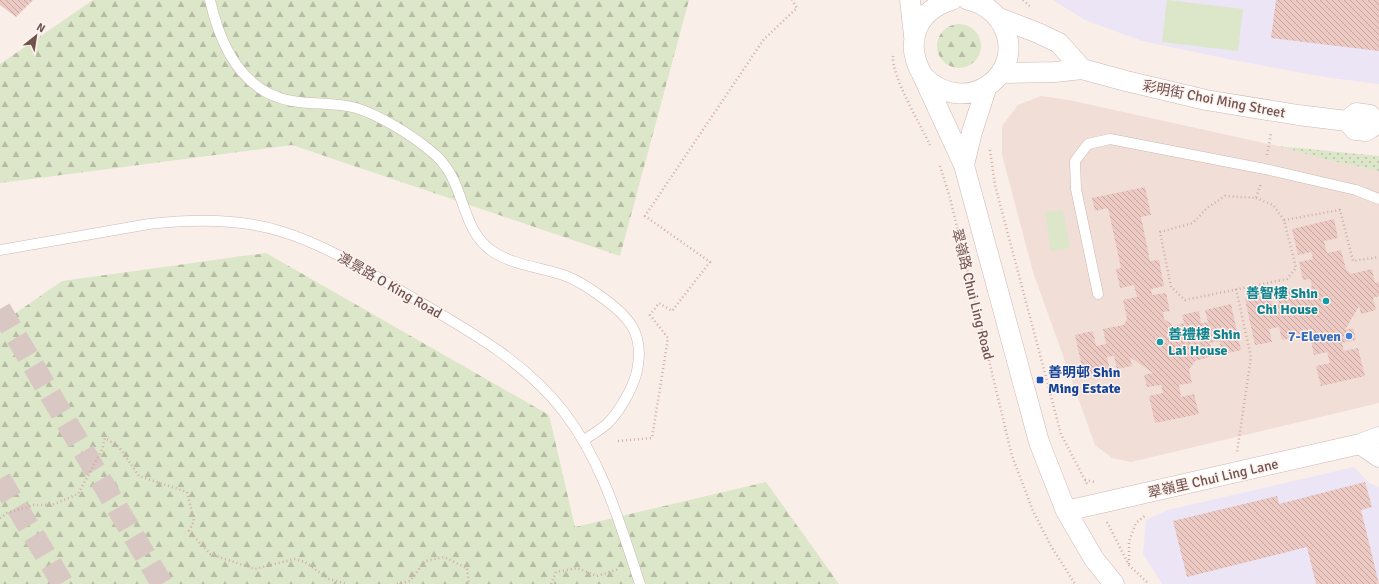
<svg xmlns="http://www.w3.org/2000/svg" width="1379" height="584" font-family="Signika,'Noto Sans TC',sans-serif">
<defs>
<pattern id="grass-dots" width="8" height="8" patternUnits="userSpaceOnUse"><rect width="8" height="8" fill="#dce6c8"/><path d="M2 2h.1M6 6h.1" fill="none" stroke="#b7bda5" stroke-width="1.8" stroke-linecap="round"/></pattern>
<pattern id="forest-firs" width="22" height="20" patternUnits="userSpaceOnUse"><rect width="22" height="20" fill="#dce6c8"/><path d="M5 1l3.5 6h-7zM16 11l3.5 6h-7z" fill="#b7bda5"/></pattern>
<pattern id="building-back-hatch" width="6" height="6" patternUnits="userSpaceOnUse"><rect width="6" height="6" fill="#ecc9c3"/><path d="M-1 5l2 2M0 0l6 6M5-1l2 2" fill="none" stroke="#c4a6a1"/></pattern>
</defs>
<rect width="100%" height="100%" fill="#faeee8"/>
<!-- residential -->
<path fill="#f1dfd7" d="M1041,96L1069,100L1278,146L1328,160L1379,171V403L1131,462L1112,458L1095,445L1033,272L1002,155V126L1018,105Z"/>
<!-- education -->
<path fill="#ebe5f6" d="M1053,0H1379V84L1324,77L1233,60L1142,41L1085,20Z
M1354,467L1369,483L1379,487V584H1162L1143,554L1146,520L1168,510Z"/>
<!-- grass -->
<path fill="url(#grass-dots)" d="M1278,146L1379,156V171L1328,160Z"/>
<!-- forest -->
<path fill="url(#forest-firs)" d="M93,0H689L620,256L292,145L0,183V64Z
M937 46a22 22 0 1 1 44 0a22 22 0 1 1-44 0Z
M266,253L549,415L575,527L766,482L839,584H0V324L62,281Z"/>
<!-- garden -->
<path fill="#dce6c8" d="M1167,0L1243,9L1238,51L1162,42Z
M1063,210L1070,248L1051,251L1045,212Z"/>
<!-- building -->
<path fill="url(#building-back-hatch)" d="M0,0H33L16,17L0,5Z
M1276,0H1379V51L1271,38Z
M1145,187L1151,215L1141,217L1150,261L1159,260L1164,286L1151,289L1152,295L1166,293L1170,311L1163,312L1164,319L1174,326L1184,323L1182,315L1199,311L1201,323L1208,322L1205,310L1231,304L1241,350L1223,354L1219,341L1210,343L1213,356L1195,361L1189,370L1192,383L1179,385L1181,397L1194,394L1199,414L1155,423L1149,396L1163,393L1161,385L1147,387L1144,375L1153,373L1130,357L1132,366L1117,369L1114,356L1107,357L1110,370L1084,376L1075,335L1093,331L1096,346L1106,344L1103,329L1124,325L1127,319L1123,300L1137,297L1134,285L1120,288L1116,269L1121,268L1108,208L1095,211L1092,198Z
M1334,219L1338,238L1324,241L1327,253L1341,250L1346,269L1351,274L1372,269L1375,283L1379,282V296L1373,298L1376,310L1361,314L1359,306L1345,330L1353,328L1356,340L1342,343L1344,351L1358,348L1365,376L1321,386L1316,366L1330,363L1327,352L1314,355L1311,341L1301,336L1282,340L1279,327L1269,329L1272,342L1255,345L1245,299L1270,293L1273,305L1279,304L1277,292L1293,288L1295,297L1306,295L1312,285L1310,279L1303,280L1299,262L1313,259L1311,252L1298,255L1292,229Z
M1365,482L1372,507L1361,510L1379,584H1316L1307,547L1187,577L1173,521L1277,496L1279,504Z"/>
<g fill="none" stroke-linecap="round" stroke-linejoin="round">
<!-- trunk-tunnel -->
<path stroke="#d8c7c2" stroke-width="22" stroke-dasharray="22 11" stroke-linecap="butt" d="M0,309L162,584
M0,479L63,584"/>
<!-- service casing -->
<g stroke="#cdb7b2" stroke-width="11">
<path id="service" d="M210,0C220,45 242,92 292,101C313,105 335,102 356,108C377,114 410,134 427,148C438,156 446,165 452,177C465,202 467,234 492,251C514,266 541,267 566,276C579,281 591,289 603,298C628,316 643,332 638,365C636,384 620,411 607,424C600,430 591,435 583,441
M0,250L149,224C192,219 238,218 280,231C326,245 367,271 408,295C464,328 523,359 564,412C603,463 620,524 640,584
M1098,294L1076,189L1075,161L1088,144L1110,139L1265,169L1356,190L1379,199"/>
</g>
<!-- minor casing -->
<g stroke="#cdb7b2" stroke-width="21">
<path id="minor" d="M910,0L914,36
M952,0C915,11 904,44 923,76L964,165L1039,442L1066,511L1094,559L1114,584
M999,18L1038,33L1059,43L1082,69
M1001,73L1055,72L1082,69L1126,81L1206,100L1298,115L1347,121L1355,130L1366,131L1377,124H1379
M923,76C966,120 1029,73 1002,24C994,11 983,3 968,0
M1347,121L1356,113L1370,115L1377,124
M964,165L972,132L987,86
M1360,444L1379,457
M1066,511L1360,444L1379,437"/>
</g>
<!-- path -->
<path stroke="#d1aca6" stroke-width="2.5" stroke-dasharray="1 3" stroke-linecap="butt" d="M1023,0L1032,8
M893,56C891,75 921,126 930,145
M990,150L995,185L1061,434L1088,486
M1267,155L1271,133
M940,166L950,198L1012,456L1033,511L1051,546L1075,584
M1256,198L1273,205L1284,220L1296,268L1287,279L1185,300L1171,287L1160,232L1193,223L1207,208L1225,196L1256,198L1261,183
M1284,220L1340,210L1353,261L1379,257
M1236,289L1251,357L1237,452
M618,441L652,438L668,338L650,315L659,303L672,311L710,262L645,216L764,39L797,8L792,0
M1085,480L1095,482
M0,518L7,513L34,505H52L78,494L102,450L105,438L119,447L139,476L187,492L194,521L189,531L210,554L255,569L294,559L305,562L329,579L347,584
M1107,522L1129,565L1149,584
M1129,564V541L1136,523L1146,515
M397,584L410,581L425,561L444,557L467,568L469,584
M551,584L556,572L577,568L597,576L619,569"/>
<!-- service -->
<use href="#service" stroke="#fff" stroke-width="10"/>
<!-- minor -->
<use href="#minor" stroke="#fff" stroke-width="20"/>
</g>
<!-- markers -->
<g fill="#0f9aa8" stroke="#fdf3ee" stroke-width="1.5">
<circle cx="1326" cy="301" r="4"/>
<circle cx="1160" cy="342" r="4"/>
</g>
<circle fill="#3f7fe0" stroke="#fdf3ee" stroke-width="1.5" cx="1349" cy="336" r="4"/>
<rect fill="#1a4fb4" stroke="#fdf3ee" stroke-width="1.5" x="1036" y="376" width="8" height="8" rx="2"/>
<g text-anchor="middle" stroke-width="3" stroke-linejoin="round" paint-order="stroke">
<!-- street labels -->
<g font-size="14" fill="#71524f" stroke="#fdf3ee">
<text transform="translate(1214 99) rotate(11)" y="5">彩明街 Choi Ming Street</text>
<text transform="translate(390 285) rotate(30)" y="5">澳景路 O King Road</text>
<text transform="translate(973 294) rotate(76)" y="5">翠嶺路 Chui Ling Road</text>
<text transform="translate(1213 478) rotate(-13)" y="5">翠嶺里 Chui Ling Lane</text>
</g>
<!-- culture labels -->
<g font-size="14" font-weight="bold" fill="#0d838f" stroke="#fdf3ee" text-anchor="end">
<text x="1318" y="298">善智樓 Shin<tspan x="1318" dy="16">Chi House</tspan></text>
<text x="1168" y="339" text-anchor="start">善禮樓 Shin<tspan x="1168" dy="16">Lai House</tspan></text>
</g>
<!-- shop labels -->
<g font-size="14" font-weight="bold" fill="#366cbe" stroke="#fdf3ee" text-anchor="end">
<text x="1341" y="341">7-Eleven</text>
</g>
<!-- transit labels -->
<g font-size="14" font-weight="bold" fill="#164399" stroke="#fdf3ee" text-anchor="start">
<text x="1048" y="377">善明邨 Shin<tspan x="1048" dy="16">Ming Estate</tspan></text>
</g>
</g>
<!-- north arrow -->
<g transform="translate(36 36) rotate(30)" stroke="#fdf3ee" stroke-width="3" paint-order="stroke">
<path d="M0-3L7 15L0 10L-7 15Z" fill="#71524f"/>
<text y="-6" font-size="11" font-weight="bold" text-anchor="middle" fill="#71524f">N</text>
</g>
</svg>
